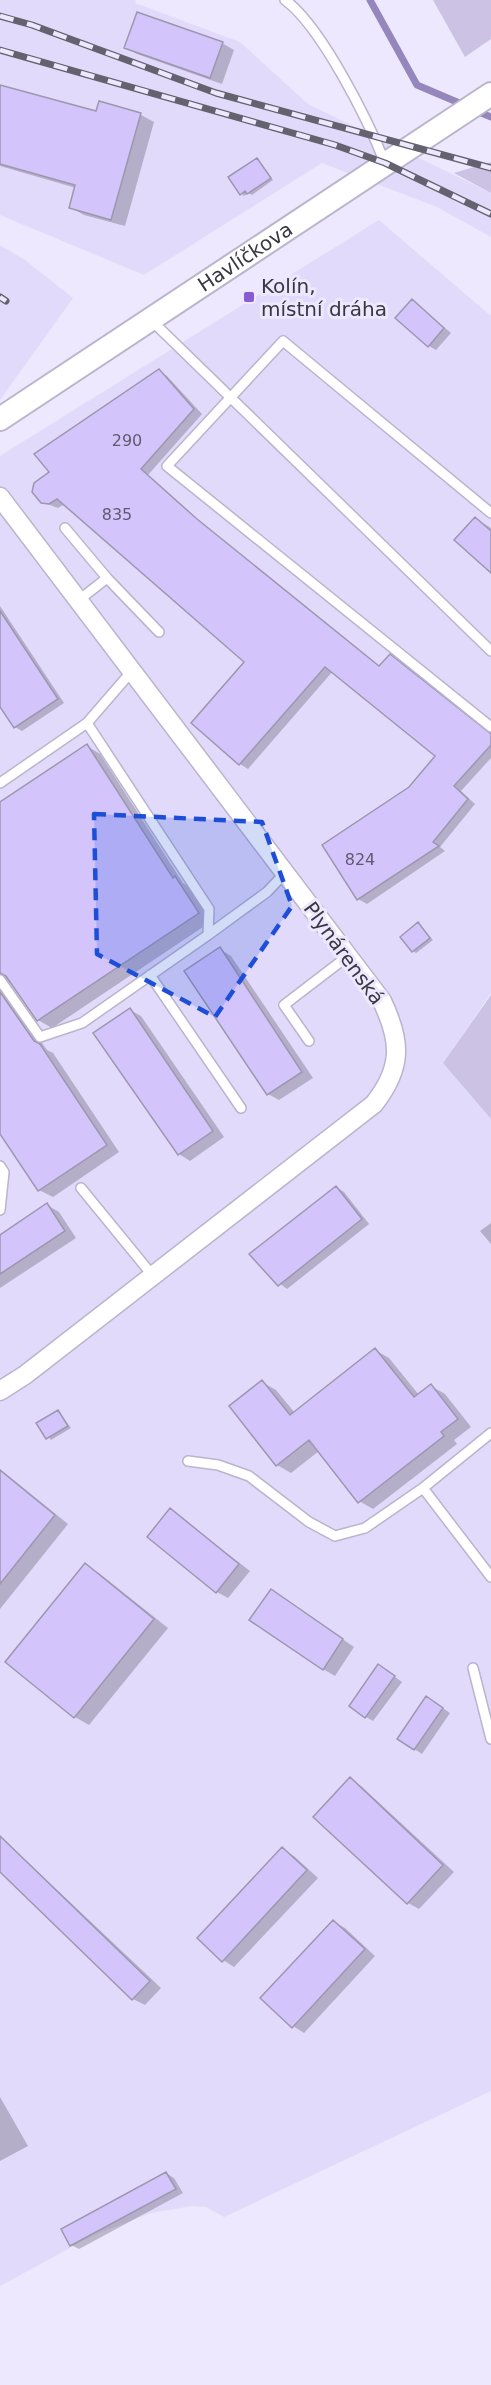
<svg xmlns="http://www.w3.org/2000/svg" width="491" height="2385" font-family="'DejaVu Sans',sans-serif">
<rect width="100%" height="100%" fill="#ede8fd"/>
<!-- built -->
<path fill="#e2dafa" d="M0,0H136L135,3L240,42L308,104L491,193V237L437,207L322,163L144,275L0,215Z
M379,220L491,316V993L443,1063L491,1119V2091L224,2217L206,2207L192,2206L151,2213L94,2235L0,2286V456Z
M0,245L25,260L73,298L0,400Z"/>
<!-- green -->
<path fill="#cbc2e4" d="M433,0H491V39L465,57Z
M491,162V193L454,173Z
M491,995V1119L443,1063Z"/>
<!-- shadow -->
<path fill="#0003" d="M222,43L234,50L222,84L137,54L126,47Z
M0,86L97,113L100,103L141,115L154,122L125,226L84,215L70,207L76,188L0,166Z
M257,159L273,180L252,195L248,193L244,196L241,193Z
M412,300L451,333L436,350L429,346Z
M159,371L167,376L202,414L148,475L205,526L380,667L398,661L491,734V758L461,791L475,804L440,847L445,851L367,904L358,899L324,845L410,788L437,756L333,671L248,769L240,764L246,662L65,504L58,508L42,502L51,473Z
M476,519L491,528V571Z
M0,606L64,703L22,731L15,727L0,704Z
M87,746L100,754L183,883L188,886L212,921L52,1028L38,1020L11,982L7,984V993L47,1050L53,1053L119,1152L53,1197L39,1190L0,1131V804Z
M419,924L433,940L416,953L413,951Z
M220,949L231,956L313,1078L279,1100L268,1094Z
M130,1010L141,1016L224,1137L190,1161L179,1154Z
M336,1187L344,1192L369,1224L287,1289L266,1273L251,1254Z
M47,1205L59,1212L76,1238L0,1288V1236Z
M491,1223V1244L480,1231Z
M375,1350L389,1358L419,1395L431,1386L445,1394L471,1427L454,1440L457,1444L373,1509L359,1501L319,1451L291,1473L277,1465L262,1382L276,1390L295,1413Z
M58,1411L71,1428L51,1440L38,1424Z
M0,1469L68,1524L0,1609Z
M171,1510L250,1571L228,1598L217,1592Z
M85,1565L99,1573L168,1628L89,1725L75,1717L7,1662Z
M283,1598L354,1647L335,1676L323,1669Z
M387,1671L402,1682L373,1721L366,1717Z
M434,1702L450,1713L422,1754L399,1739Z
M350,1779L361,1786L454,1872L419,1909L408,1903Z
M0,1836L161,1988L145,2005L133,1999L0,1870Z
M282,1849L294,1856L318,1878L234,1967L223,1960Z
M334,1922L345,1928L375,1956L304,2033L293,2026Z
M0,2097L28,2146L0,2161Z
M166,2173L174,2178L183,2193L79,2249L71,2245Z"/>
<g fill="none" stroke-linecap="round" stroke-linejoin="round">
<!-- stream -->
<path stroke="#9586bb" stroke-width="7" d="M370,0L417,85L464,105
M474,110L491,117"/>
</g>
<!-- building -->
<path fill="#d3c4fc" stroke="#9d97ae" stroke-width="1.5" d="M137,12L223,42L210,78L124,48Z
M0,85L96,111L99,101L141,113L111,220L69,208L75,185L0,164Z
M257,158L271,178L247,194L245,191L240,195L228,177Z
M412,299L444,328L428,347L395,318Z
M159,369L194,409L141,469L197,519L379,666L390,654L491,734V745L454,786L468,799L433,842L439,846L357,900L322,845L409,787L435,756L325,667L239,765L191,723L244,662L57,499L49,504L41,503L32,492L34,483L49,472L34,454Z
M475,517L491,531V573L454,540Z
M0,611L58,699L14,728L0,707Z
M87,744L173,878L175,876L199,913L37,1021L6,976L0,973V802Z
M418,922L430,938L412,952L400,937Z
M220,947L302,1072L267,1095L184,971Z
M0,992L34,1041L40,1044L107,1145L38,1191L0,1134Z
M130,1008L213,1131L178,1155L93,1033Z
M336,1186L362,1219L278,1286L249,1254Z
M47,1203L65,1231L0,1274V1235Z
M375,1348L414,1397L431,1384L458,1419L441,1432L444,1436L358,1503L309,1440L276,1466L229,1406L262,1380L290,1415Z
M58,1410L68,1426L46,1439L36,1423Z
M0,1470L55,1515L0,1584Z
M170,1508L239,1564L216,1593L147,1537Z
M85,1563L154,1619L74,1718L5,1662Z
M271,1589L343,1639L323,1670L249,1620Z
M378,1664L395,1676L365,1718L349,1706Z
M426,1696L443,1708L414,1750L397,1739Z
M350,1777L443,1865L407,1904L313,1817Z
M0,1836L150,1981L132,2000L0,1872Z
M282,1847L307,1870L222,1962L197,1938Z
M333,1920L365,1949L292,2028L260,1998Z
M166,2172L176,2189L70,2246L61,2229Z"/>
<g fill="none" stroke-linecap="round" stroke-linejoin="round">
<!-- service casing -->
<g stroke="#bab4cc" stroke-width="12">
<path id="service" d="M285,0C321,26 368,120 385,163
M151,320L491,651
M491,513L283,341L167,466L491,727
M65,528L107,578
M79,600L107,578L159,632
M0,783L87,723L132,671
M208,935L267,892L285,873
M150,975L241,1108
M0,980L40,1037L82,1023L208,935L209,909L87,723
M309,1041L284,1005L348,956
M0,1166L4,1172L0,1210
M81,1188L153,1276
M188,1461L218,1465L249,1476L309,1522L335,1536L365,1528L423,1488L491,1433
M423,1488L491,1577
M473,1668L491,1739"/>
</g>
<!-- minor casing -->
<g stroke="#bab4cc" stroke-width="21">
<path id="minor" d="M0,497L382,1001C401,1041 403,1067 374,1104L25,1375L0,1391"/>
</g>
<!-- tertiary casing -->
<g stroke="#bab4cc" stroke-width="26">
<g id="tertiary">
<path id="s1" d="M0,419L491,94"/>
</g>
</g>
<!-- service -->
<use href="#service" stroke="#fff" stroke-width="9"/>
<!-- minor -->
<use href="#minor" stroke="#fff" stroke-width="18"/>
<!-- tertiary -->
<use href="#tertiary" stroke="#fff" stroke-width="22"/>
<!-- rail casing -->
<g stroke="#65626f" stroke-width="7">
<path id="rail" d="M0,16L32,25L216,93L491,168
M0,50L335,145L385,163L491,214
M0,297L6,301"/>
</g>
<!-- rail -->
<use href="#rail" stroke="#ede8fd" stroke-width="4.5" stroke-dasharray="14" stroke-linecap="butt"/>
</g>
<!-- marked area -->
<path fill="#1d4ed8" fill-opacity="0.2" stroke="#1d4ed8" stroke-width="4.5" stroke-dasharray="12 8" stroke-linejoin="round" d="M94,814L262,822L292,906L215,1017L97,954Z"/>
<!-- markers -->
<rect fill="#865bd5" stroke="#ede8fd" stroke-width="2" x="243" y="291" width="12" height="12" rx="3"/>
<g text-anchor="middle" stroke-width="6" stroke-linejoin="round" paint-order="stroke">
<!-- number labels -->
<g font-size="16" fill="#605a70">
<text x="127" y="446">290</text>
<text x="117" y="520">835</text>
<text x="360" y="865">824</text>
</g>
<!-- street labels -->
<g font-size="20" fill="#393741" stroke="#ede8fd">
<text dy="7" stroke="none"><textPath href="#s1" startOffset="294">Havlíčkova</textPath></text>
<text transform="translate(344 953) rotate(54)" y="7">Plynárenská</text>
</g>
<!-- poi labels -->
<g font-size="20" fill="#393741" stroke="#ede8fd" text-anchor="start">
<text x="261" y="293">Kolín,<tspan x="261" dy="23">místní dráha</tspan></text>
</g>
</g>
</svg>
